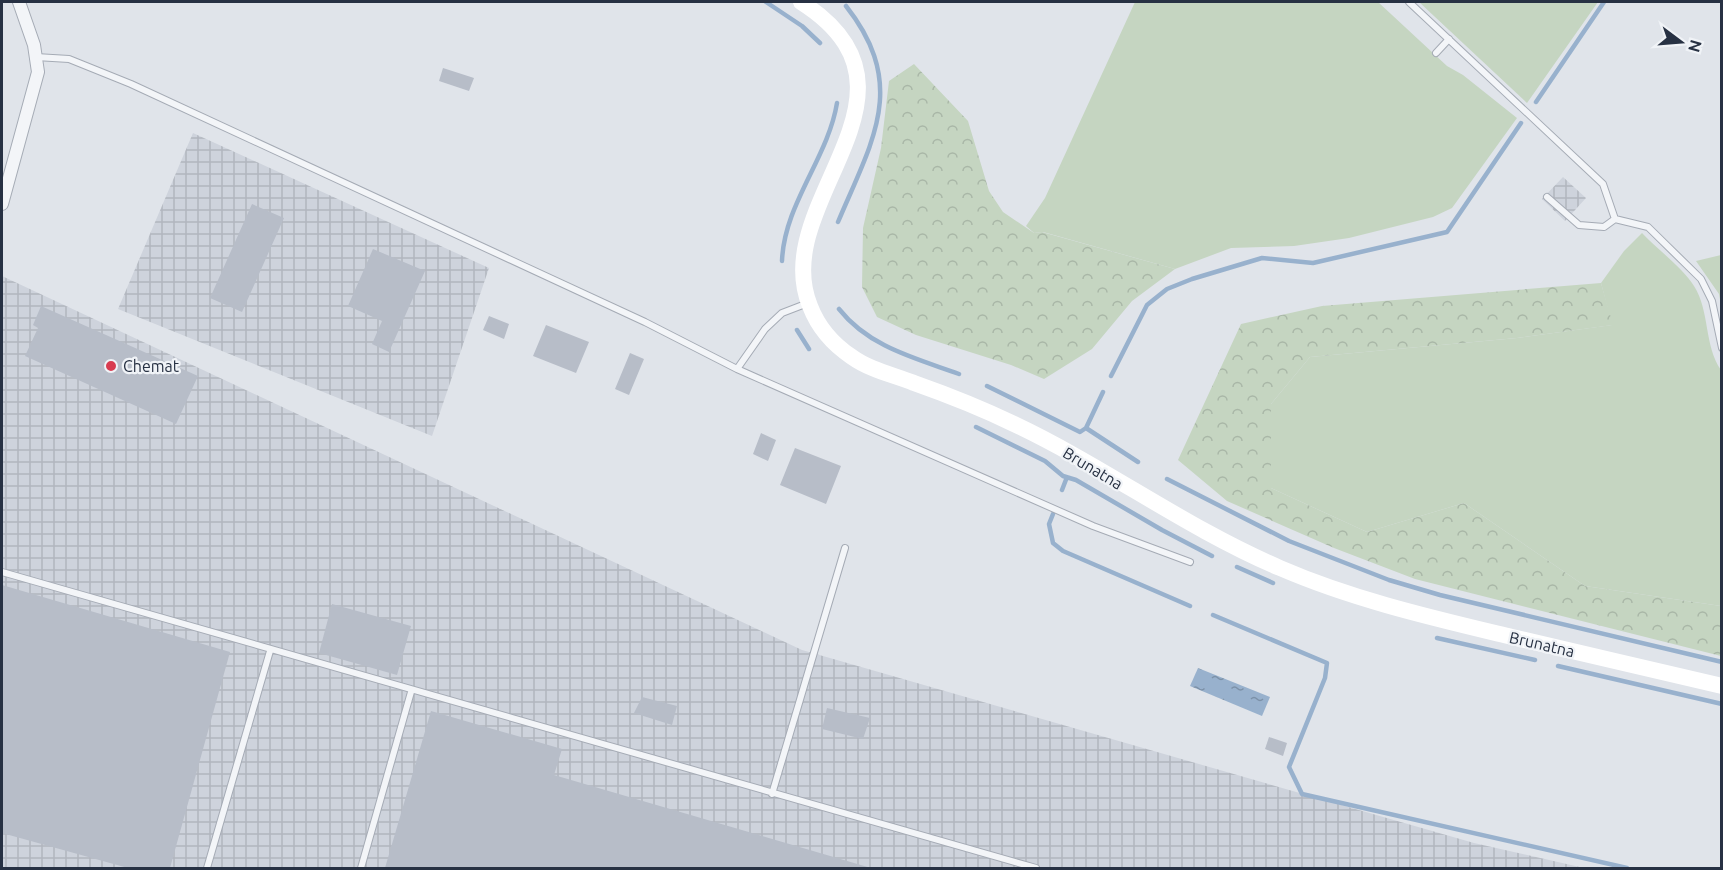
<svg xmlns="http://www.w3.org/2000/svg" width="1723" height="870" font-family="Ubuntu,sans-serif">
<defs>
<pattern id="industrial-grid" width="8" height="8" patternUnits="userSpaceOnUse" patternTransform="scale(1.5)"><rect width="8" height="8" fill="#ced3dc"/><path d="M0 4h8M4 0v8" fill="none" stroke="#b1b6be"/></pattern>
<pattern id="forest-crowns" width="20" height="18" patternUnits="userSpaceOnUse" patternTransform="scale(1.5)"><rect width="20" height="18" fill="#c5d5c1"/><path d="M2 6a3 3 0 1 1 6 0M12 15a3 3 0 1 1 6 0" fill="none" stroke="#a9b7a7"/></pattern>
<pattern id="water-ripples" width="26" height="14" patternUnits="userSpaceOnUse" patternTransform="scale(1.5)"><rect width="26" height="14" fill="#98b1cd"/><path d="M2 4q2-2 4 0t4 0M15 11q2-2 4 0t4 0" fill="none" stroke="#7c91a8"/></pattern>
</defs>
<rect width="100%" height="100%" fill="#e0e4ea"/>
<!-- industrial -->
<path fill="url(#industrial-grid)" d="M193,133L489,268L432,436L118,309Z
M1563,177L1586,198L1565,221L1542,199Z
M2,276L802,650L1474,843L1584,868H2Z"/>
<!-- grass -->
<path fill="#c5d5c1" d="M1135,2H1378L1447,66L1463,75L1517,118L1452,208L1433,217L1349,238L1294,246L1231,248L1175,269L1043,232L1034,233L1026,226L1045,198Z
M1419,2H1598L1527,103Z
M1642,233C1657,249 1683,268 1694,286C1710,311 1704,346 1721,370V606L1585,586L1464,503L1367,532L1271,488V404L1310,357L1517,338L1612,325L1601,283L1624,251Z
M1721,255H1722L1721,305L1719,294L1696,261Z"/>
<!-- forest -->
<path fill="url(#forest-crowns)" d="M914,64L968,121L989,191L1003,212L1034,233L1042,232L1175,269L1132,301L1092,349L1044,379L1011,365L916,335L877,317L862,287L863,228L881,148L889,81Z
M1601,283L1613,325L1517,338L1310,357L1271,404V488L1367,532L1464,503L1585,586L1721,606V656L1415,579L1334,548L1227,501L1178,460L1241,324L1322,306Z"/>
<!-- water -->
<path fill="url(#water-ripples)" d="M1198,668L1270,697L1262,716L1190,686Z"/>
<g fill="none" stroke-linecap="round" stroke-linejoin="round">
<!-- stream -->
<path stroke="#98b1cd" stroke-width="4.5" d="M766,2L802,26L820,43
M1536,102L1604,2
M838,222C872,141 909,86 846,6
M782,261C784,204 828,158 837,103
M839,309C869,347 915,358 959,374
M797,330L809,349
M1111,376L1147,305L1167,289L1192,279L1262,258L1313,263L1447,232L1521,123
M987,386L1080,432L1086,428L1138,462
M976,427L1045,461L1063,476L1076,480L1162,530L1212,556
M1086,428L1103,392
M1167,479L1289,541L1389,580L1440,595L1722,662
M1062,490L1067,477
M1053,514L1049,524L1053,543L1063,551L1190,606
M1237,567L1273,583
M1213,615L1327,663L1325,678L1289,767L1302,794L1627,868
M1437,638L1535,660
M1558,666L1722,704"/>
</g>
<!-- building -->
<path fill="#b7bdc8" d="M443,68L474,78L469,91L439,81Z
M252,204L284,218L242,312L210,298Z
M373,249L425,271L389,352L372,344L382,321L348,306Z
M41,306L198,376L176,424L25,356L38,328L33,325Z
M489,316L509,324L504,339L483,330Z
M546,325L589,342L576,373L533,356Z
M630,353L644,359L629,395L615,389Z
M761,433L776,440L768,461L753,454Z
M795,448L841,466L826,504L780,485Z
M2,585L230,652L170,868H128L2,833Z
M332,604L411,626L397,675L319,653Z
M642,697L677,706L672,725L634,713Z
M827,708L870,718L863,739L822,729Z
M431,711L562,749L554,775L871,868H385Z
M1269,737L1287,743L1283,756L1265,749Z"/>
<g fill="none" stroke-linecap="round" stroke-linejoin="round">
<!-- lane casing -->
<g stroke="#a5abb5" stroke-width="8">
<path id="lane" d="M1409,2L1603,184L1615,219
M1436,53L1449,39
M36,57L69,59L131,84L645,322L737,369L1093,526L1190,562
M1547,197L1579,225L1604,227L1615,219
M1615,219L1648,227L1701,279L1712,301L1722,348
M737,369L765,329L782,313L808,303
M2,572L1036,868
M772,794L845,548
M207,868L270,651
M361,868L411,692"/>
</g>
<!-- street casing -->
<g stroke="#a5abb5" stroke-width="14">
<path id="street" d="M2,204L38,72L34,45L19,2"/>
</g>
<!-- lane -->
<use href="#lane" stroke="#f3f5f8" stroke-width="6"/>
<!-- street -->
<use href="#street" stroke="#f3f5f8" stroke-width="12"/>
<!-- secondary -->
<path stroke="#fff" stroke-width="16" d="M801,2C944,93 767,202 810,306C818,327 834,345 852,357C870,370 894,375 914,383C948,395 981,408 1014,424C1105,467 1186,528 1280,568C1354,600 1433,618 1512,637C1582,653 1652,670 1722,686"/>
</g>
<!-- markers -->
<circle fill="#d83c50" stroke="#f0f3f7" stroke-width="2" cx="111" cy="366" r="6"/>
<g text-anchor="middle" stroke-width="4.5" stroke-linejoin="round" paint-order="stroke">
<!-- poi labels -->
<g font-size="16" fill="#273143" stroke="#f0f3f7" text-anchor="start">
<text x="123" y="372">Chemat</text>
</g>
<!-- street labels -->
<g font-size="16" fill="#273143" stroke="#f0f3f7">
<text transform="translate(1093 468) rotate(31)" y="6">Brunatna</text>
<text transform="translate(1542 644) rotate(13)" y="6">Brunatna</text>
</g>
</g>
<!-- border -->
<rect width="1723" height="870" fill="none" stroke="#273143" stroke-width="6"/>
<!-- north arrow -->
<g transform="translate(1681 42) rotate(106)" stroke="#f0f3f7" stroke-width="4.5" paint-order="stroke">
<path d="M0-4.5L10 22L0 15L-10 22Z" fill="#273143"/>
<text y="-9" font-size="16" font-weight="bold" text-anchor="middle" fill="#273143">N</text>
</g>
</svg>
